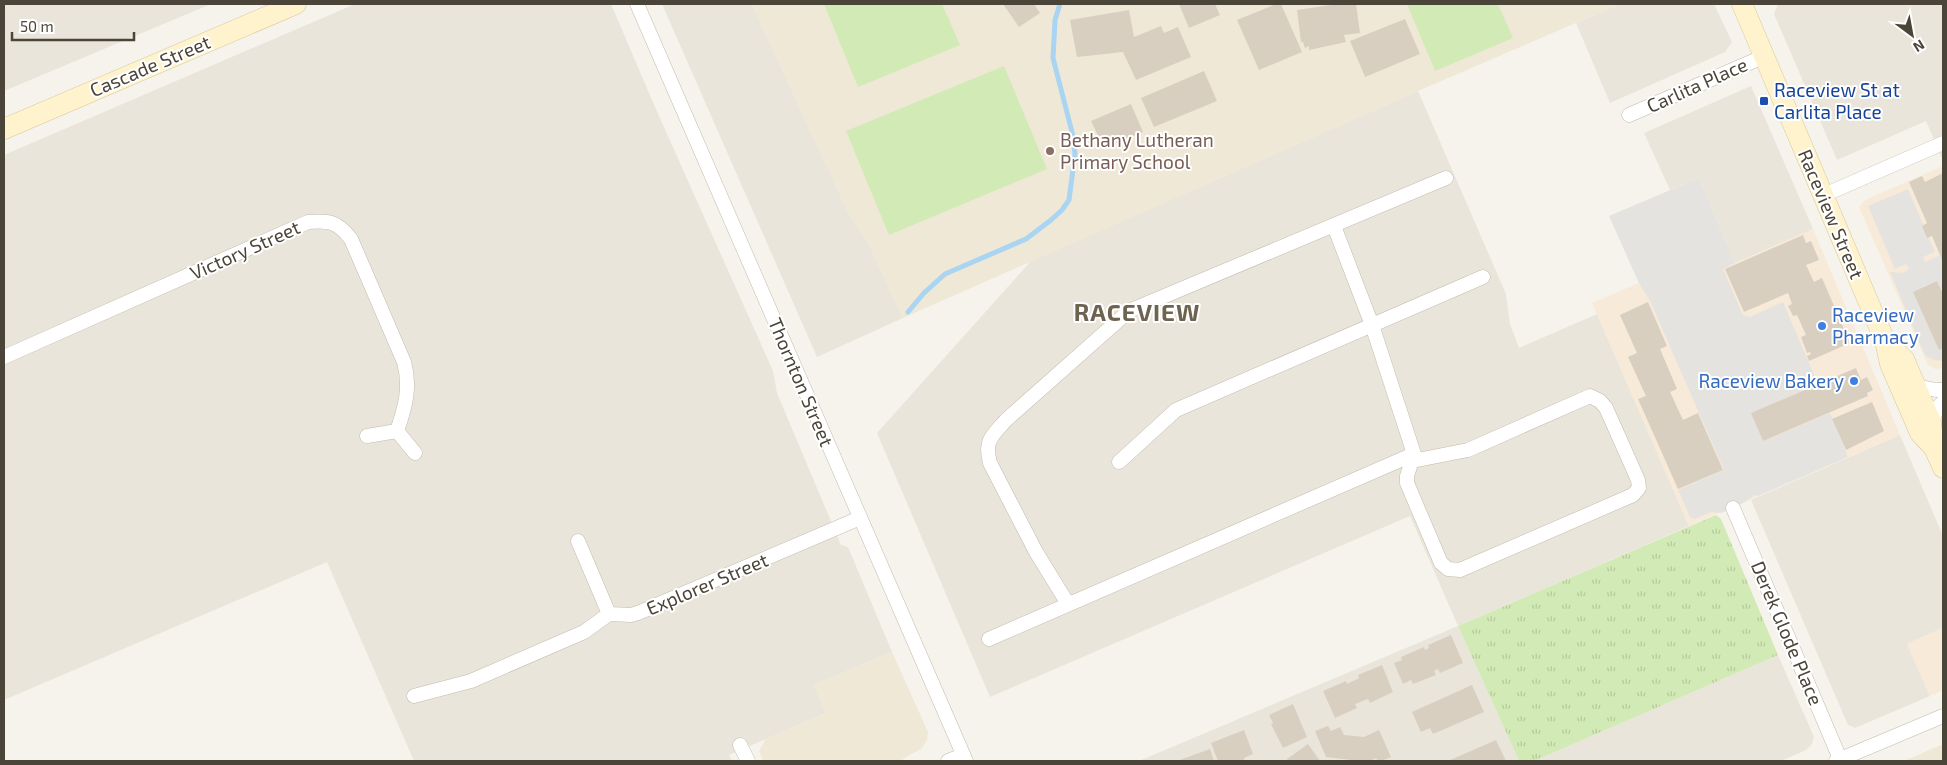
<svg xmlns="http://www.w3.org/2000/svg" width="1947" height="765" font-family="'Exo 2',sans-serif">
<defs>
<pattern id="grass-tufts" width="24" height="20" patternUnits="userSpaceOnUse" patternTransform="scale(1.25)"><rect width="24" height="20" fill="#d2eab5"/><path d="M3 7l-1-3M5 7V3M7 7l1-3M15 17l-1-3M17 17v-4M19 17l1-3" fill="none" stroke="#b6ca9c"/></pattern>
</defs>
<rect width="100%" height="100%" fill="#f6f3ec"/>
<!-- residential -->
<path fill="#eae5da" d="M4,4H211L4,91Z
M355,4H611L655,107L773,371L777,393L841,545L848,547L892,652L814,685L826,713L729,755L732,761H414L327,562L4,700V155Z
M662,4H752L848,212L868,242L903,318L817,357Z
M1620,4H1714L1732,42L1725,52L1610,103L1576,23Z
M1778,4H1943V160L1926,121L1837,160L1774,14Z
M1751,86L1813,229L1735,263L1699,178L1670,190L1644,133Z
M1418,91L1506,294L1510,324L1519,348L1597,314L1689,526L1458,626L1519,761H1139L1458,626L1410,516L990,697L877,433L1031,261Z
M1900,435L1943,536V628L1907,644L1930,696L1855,728L1848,725L1751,500Z
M1778,655L1814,737L1812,744L1806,750L1781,761H1534Z"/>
<!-- commercial -->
<path fill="#f7ead8" d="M1943,166V368L1935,369L1928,365L1859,207L1865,200Z
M1699,178L1735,263L1813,229L1900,435L1689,526L1592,303L1639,283L1609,216Z
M1943,628V690L1930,696L1907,644Z"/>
<!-- education -->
<path fill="#efe8d6" d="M752,4H1620L1418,91L903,318L868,242L848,212Z
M892,652L928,732L927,740L922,748L900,761H763L759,751L766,739L826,713L814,685Z
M1943,744V761H1904Z"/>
<!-- grass -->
<path fill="url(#grass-tufts)" d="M1716,515L1721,519L1778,655L1534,761H1519L1458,626Z"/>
<!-- pitch -->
<path fill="#d2eab5" d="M824,4H942L960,45L858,87Z
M1407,4H1498L1513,38L1435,71Z
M1004,66L1047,169L889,235L846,131Z"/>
<!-- parking -->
<path fill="#e5e3e0" d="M1699,178L1735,263L1723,269L1743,315L1750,317L1783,302L1818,384L1752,413L1763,441L1830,413L1848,457L1758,496L1755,495L1745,502L1721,513L1711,512L1695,519L1690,517L1678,490L1724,470L1650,301L1639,283L1609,216Z
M1908,189L1935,252L1923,257L1925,262L1941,255L1943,262V294L1937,281L1914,292L1939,349L1943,348V361L1934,360L1926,356L1923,351L1890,272L1902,273L1909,269L1906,264L1895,269L1868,206Z"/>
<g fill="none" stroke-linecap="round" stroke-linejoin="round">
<!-- stream -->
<path stroke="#a9d4f2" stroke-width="5" d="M908,312L924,293L945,274L1026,239L1051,220L1062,210L1069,200L1075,154L1073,136L1053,58L1055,20L1060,4"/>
</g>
<!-- building -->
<path fill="#d8cfc1" d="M1003,4H1034L1040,13L1019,27Z
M1179,4H1215L1220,15L1189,28Z
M1276,4H1281L1302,52L1259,70L1237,20Z
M1338,4H1356L1360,33L1344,35L1346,42L1309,50V46L1305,48L1303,42H1301L1297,10Z
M1129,10L1134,37L1161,26L1164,33L1178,27L1191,57L1136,80L1123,52L1077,57L1070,20Z
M1405,19L1420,54L1365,77L1350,41Z
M1204,71L1217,101L1154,127L1141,98Z
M1131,104L1143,132L1104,148L1091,121Z
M1943,173V262L1932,236L1927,238L1922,226L1927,223L1909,182L1922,176L1925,182Z
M1803,235L1806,243L1811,241L1819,260L1806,265L1814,282L1822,278L1850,343L1809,361L1807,356L1811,354L1810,352L1807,353L1801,337L1806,335L1797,315L1793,316L1788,306L1792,304L1788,293L1744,312L1725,269Z
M1937,281L1943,294V348L1939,350L1913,292Z
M1648,302L1667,346L1660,349L1677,389L1670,392L1683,420L1698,413L1723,470L1678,489L1638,399L1646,396L1628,357L1637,353L1620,315Z
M1856,368L1861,380L1867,377L1873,390L1867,393L1868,396L1763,441L1751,413Z
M1872,402L1884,431L1846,450L1832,419Z
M1451,635L1463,663L1440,673L1438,669L1434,671L1436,675L1413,684L1411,680L1403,684L1394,663L1402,660L1401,657L1424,647L1425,650L1429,648L1428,645Z
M1382,665L1393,692L1370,703L1368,699L1355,704L1357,708L1335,718L1323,691L1346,681L1347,684L1359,678L1358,675Z
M1472,685L1484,712L1433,734L1430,728L1421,732L1412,712Z
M1293,704L1307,737L1283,748L1271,724L1273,723L1269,715Z
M1328,726L1331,731L1340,727L1344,735L1364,737L1379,730L1391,757L1381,761H1378L1376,758L1370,761H1360L1326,757L1315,731Z
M1244,730L1253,754L1244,758L1245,759L1240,761H1218L1211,743Z
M1496,740L1506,761H1448Z
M1308,744L1320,761H1288L1287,759Z
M1210,749L1214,761H1177Z"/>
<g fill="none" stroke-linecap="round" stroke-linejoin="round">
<!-- street casing -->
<g stroke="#c2bbae" stroke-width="15">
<path id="street" d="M637,4L966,761
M1629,115L1765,56
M1824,195L1943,143
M1334,226L1372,325L1414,454L1407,476V483L1441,563L1448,569L1460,570L1633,495L1639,488L1638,480L1606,408L1600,401L1590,396L1468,450L1412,461
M4,357L308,222C329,220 338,222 351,239L404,362C411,387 405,408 397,431
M1916,386L1936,390H1943
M1931,422L1939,406L1943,402
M367,436L397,431L415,453
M1119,462L1176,410L1483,277
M1733,508L1841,761
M578,541L609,614
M1068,604L1036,552L990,463C984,440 992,436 1006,420L1129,311L1446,178
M989,639L1414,454
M414,696L471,681L584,632L609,614L631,615L638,613L860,518
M740,745L748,761
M948,761L963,755
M1836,761L1943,716"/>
</g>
<!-- secondary casing -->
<g stroke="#d6c79b" stroke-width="21">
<path id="secondary" d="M1742,4L1885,341L1890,364L1920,433L1934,448
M4,129L296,4
M1885,341L1904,359L1931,422L1934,448L1943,468"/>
</g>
<!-- street -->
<use href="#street" stroke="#fff" stroke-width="14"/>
<!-- secondary -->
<use href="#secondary" stroke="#fff3cd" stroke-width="20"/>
</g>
<!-- markers -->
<rect fill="#1a4fb4" stroke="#fff" stroke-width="2" x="1759" y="96" width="10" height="10" rx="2.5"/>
<circle fill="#8d6e63" stroke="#fff" stroke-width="2" cx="1050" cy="151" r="5"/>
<g fill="#3f7fe0" stroke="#fff" stroke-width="2">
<circle cx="1822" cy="326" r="5"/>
<circle cx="1854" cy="381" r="5"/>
</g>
<g text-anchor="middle" stroke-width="4" stroke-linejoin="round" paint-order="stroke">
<!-- street labels -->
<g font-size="19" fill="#4b4439" stroke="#fff">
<text transform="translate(150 66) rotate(-23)" y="7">Cascade Street</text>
<text transform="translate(1697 85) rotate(-24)" y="7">Carlita Place</text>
<text transform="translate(1831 214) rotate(67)" y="7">Raceview Street</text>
<text transform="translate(245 250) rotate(-24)" y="7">Victory Street</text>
<text transform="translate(801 382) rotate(67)" y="7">Thornton Street</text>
<text transform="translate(707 584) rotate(-23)" y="7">Explorer Street</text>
<text transform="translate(1787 633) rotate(67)" y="7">Derek Glode Place</text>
</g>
<!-- transit labels -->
<g font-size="19" fill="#164399" stroke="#fff" text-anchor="start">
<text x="1774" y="97">Raceview St at<tspan x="1774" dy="22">Carlita Place</tspan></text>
</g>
<!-- education labels -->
<g font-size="19" fill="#785e54" stroke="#fff" text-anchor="start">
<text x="1060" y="147">Bethany Lutheran<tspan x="1060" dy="22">Primary School</tspan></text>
</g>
<!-- shop labels -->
<g font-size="19" fill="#366cbe" stroke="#fff" text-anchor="start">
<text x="1832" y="322">Raceview<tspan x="1832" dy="22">Pharmacy</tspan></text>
<text x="1844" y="388" text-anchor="end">Raceview Bakery</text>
</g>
<!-- district labels -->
<g font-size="24" font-weight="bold" letter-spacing="1" fill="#6e6250" stroke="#fff">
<text x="1137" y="321">RACEVIEW</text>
</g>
</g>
<!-- border -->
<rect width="1947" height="765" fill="none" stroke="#4b4439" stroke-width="10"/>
<!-- north arrow -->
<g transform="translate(1912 35) rotate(148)" stroke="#ffffff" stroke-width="4" paint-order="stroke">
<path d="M0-4L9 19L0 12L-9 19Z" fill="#4b4439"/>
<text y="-8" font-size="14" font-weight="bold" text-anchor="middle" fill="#4b4439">N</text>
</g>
<!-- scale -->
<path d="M12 32v8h122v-8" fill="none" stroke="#4b4439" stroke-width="2.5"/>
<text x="20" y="32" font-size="15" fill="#4b4439" stroke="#ffffff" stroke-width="4" paint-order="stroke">50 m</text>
</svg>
